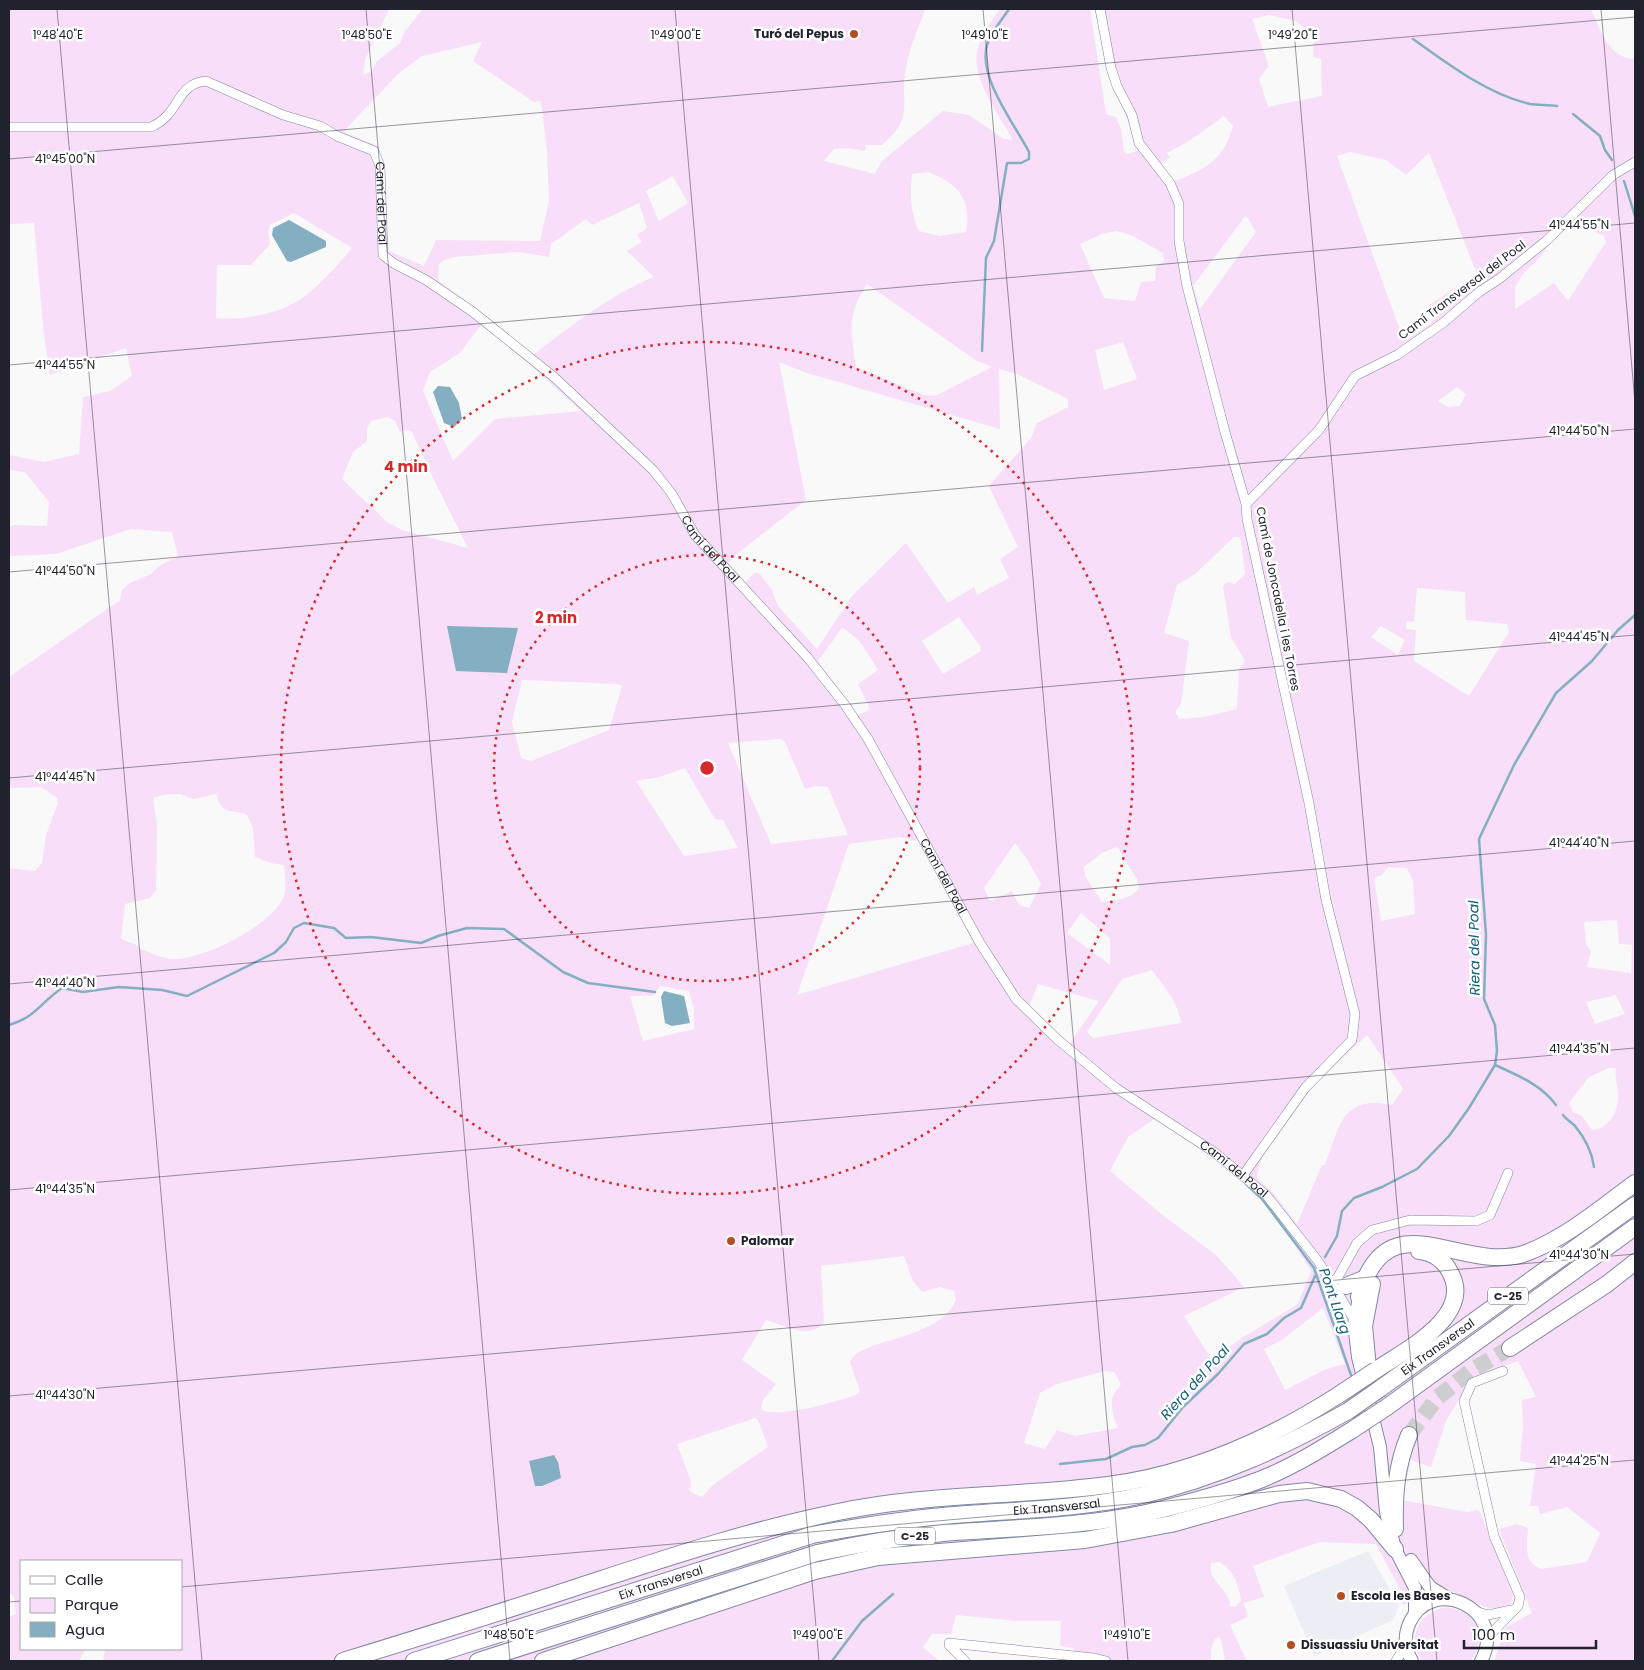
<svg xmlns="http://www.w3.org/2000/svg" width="1644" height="1670" font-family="Poppins,sans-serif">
<rect width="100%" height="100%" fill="#f9f9f9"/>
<!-- built -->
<path fill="#eceef6" d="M1368,1551L1399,1606L1393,1620L1314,1656L1284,1586Z"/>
<!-- green -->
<path fill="#f9def9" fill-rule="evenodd" d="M9,9H389L365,60L363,75L371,72L377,61L400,43L405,31L423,9H925C919,28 909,48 906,68C899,105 916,116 882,145H865L866,148L864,151L849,148L834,149L824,161L875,174L882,161L943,111L969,115L1004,139L1012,140C1010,132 1003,125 999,117C972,69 966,54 1000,9H1090L1106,114L1116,117L1121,129L1124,152L1128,154L1139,150L1119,98L1109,77L1096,9H1591C1601,31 1608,58 1635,59V1661H1494L1506,1627L1532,1613L1499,1529L1517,1524L1528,1528C1527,1544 1523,1563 1541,1569L1587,1562L1600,1533L1567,1507L1540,1514L1538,1506H1530L1536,1464L1520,1461L1523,1427L1522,1400L1536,1397L1518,1361L1472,1378L1446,1421L1431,1467L1411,1460L1401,1500L1467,1512L1479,1510L1513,1595L1511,1604L1497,1609L1485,1607L1441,1586L1403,1605L1400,1589L1376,1544L1319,1542L1253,1566L1264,1597L1244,1603L1248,1617L1230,1625L1247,1661H1225L1221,1639L1219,1637L1215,1639L1211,1648V1661H1073L1074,1648L1060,1646L1061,1621H1019L956,1615L951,1634H932L923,1647L939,1661H103L105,1649H181V1561H21V1649H85L79,1661H9V1617L16,1614L14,1597L9,1592V868L35,871L42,863L46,835L58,803L57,798L41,787L9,788V677L120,600L122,590L130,583L151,574L159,566L178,556L172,532L131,529L56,554L9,556V527L14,525L47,526L49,502L25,472L9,470V455L44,462L79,454L83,397L110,391L132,376L126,348L50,375L44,336L34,223L9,224ZM1269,15L1296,21L1314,36L1313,57L1321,59L1322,96L1268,107L1259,79L1269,66L1252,19ZM482,42L473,61L534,102L541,101L547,151L549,201L540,241L436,240L424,266L389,251L385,175L378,146L343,132L399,73L422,56ZM1224,116L1233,126C1223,162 1204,170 1172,182L1161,162L1170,158L1167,153L1189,141ZM1350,152L1386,160L1406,175L1429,153L1477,274L1429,305L1432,323L1404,341L1337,156ZM928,172C958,183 972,200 966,232L939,236L919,231C910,213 910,193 912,174ZM673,176L688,203L659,221L646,191ZM639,203L647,228L637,235L642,242L627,251L654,277C609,295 572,326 533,355L438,280L439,264L444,260L454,257L519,252L549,257L551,244L586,219L592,225ZM294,213L352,248C340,263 316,289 301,299C278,314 242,321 216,318L217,265H251L270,244L268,232L270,225ZM1246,215L1256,232L1200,309L1193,286ZM1573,222L1604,236L1606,242L1568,301L1554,283L1515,309V287L1523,274L1543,254L1547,246ZM1116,231L1131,235L1163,253L1164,261L1156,266L1155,281L1141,282L1135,301L1104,298L1080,244L1102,234ZM867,284L977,361L992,367L935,396L924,395L856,367C851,330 846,317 867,284ZM481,325L527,362L581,411L495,419L453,461L423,391L430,372L460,353ZM1123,342L1137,379L1104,390L1095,350ZM779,362L807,373L1000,429L999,369L1017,374L1068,399V407L1037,423L1031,438L989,486L1018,547L1000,559L1009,578L977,595L974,587L948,603L906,543L852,596L817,649L778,606L772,590L759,573H754L746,582L727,566L733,557L806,500ZM1457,387L1466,394L1460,406L1448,407L1438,401ZM388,417L395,421L400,432L407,430L412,432L433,478L468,548L402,530L387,522L342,479L353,452L367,441V428L371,421ZM1234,537H1239L1241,541L1245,574L1235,584L1227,582L1223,586L1231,637L1245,661L1239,670L1237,709L1204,717L1179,719L1175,712L1181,704L1189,641L1164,633L1177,585L1195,574ZM1417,588L1465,592L1466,620L1507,624L1509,632L1469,696L1414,661L1416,630L1406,629V621L1414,622ZM959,617L980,646L981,651L943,674L922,641ZM1381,626L1405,640L1398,655L1371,637ZM842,628C859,636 868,654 878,670L858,684L870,709L858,716L818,661ZM522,680L618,684L622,686L609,730L531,761L521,758L512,722ZM781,739L785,742L805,789L816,786L828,787L848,835L771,844L728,743ZM685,768L715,819L723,820L738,848L684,856L636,781L660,777ZM180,794L193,799L216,794C223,817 230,808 247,815L253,828L255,857L270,863L284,865C285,875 287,887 284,896C273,925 203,960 173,959C163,959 150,952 140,949L137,945L121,939L125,904L150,898L156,890L157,825L153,798L163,795ZM900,837L921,842L973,943L797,995L849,844ZM1015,843L1027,859L1041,884L1029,908L1019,905L1012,891L990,901L984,888ZM1117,847L1137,879L1139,888C1132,899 1114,901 1102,902L1085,876L1084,867L1102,853ZM1388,867L1407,868L1413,881L1415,914L1381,921L1374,878L1382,875ZM1081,913L1110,938V965L1067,933ZM1617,920L1619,944L1632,945L1631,973L1587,967L1591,951L1586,944L1584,922ZM1152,970C1165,989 1178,1001 1181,1023L1093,1038L1087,1032L1122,979ZM1038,984L1099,1001L1070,1043L1029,1006ZM660,986L689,991L694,1009V1029L643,1041L630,996H653ZM1616,995L1625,1014L1595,1024L1586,1002ZM1367,1035L1403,1089L1392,1105C1341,1095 1340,1126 1325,1165H1322L1297,1224L1274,1194L1257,1178C1262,1128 1332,1069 1367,1035ZM1608,1068H1616C1614,1078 1618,1085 1618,1095C1619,1111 1609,1129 1592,1130L1582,1116L1573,1112L1569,1103L1588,1078ZM1156,1118L1226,1164L1262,1199L1287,1232L1311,1271L1298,1304L1240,1339L1212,1360L1184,1316L1244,1287L1216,1255L1160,1213L1110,1171L1128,1137ZM904,1256L913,1281L922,1292L940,1287L954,1291L956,1300C938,1342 856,1338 850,1363L860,1391L856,1395C839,1401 775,1420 761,1409L763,1400L776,1384L742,1360L766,1320C784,1325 811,1341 824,1322L821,1266ZM1323,1308L1345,1364L1324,1370L1285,1390L1264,1349L1282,1340ZM1105,1371L1114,1372L1121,1384C1119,1388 1116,1390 1114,1394C1109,1404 1114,1419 1118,1428L1075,1436L1057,1430L1045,1449L1024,1443L1040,1393L1057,1384ZM755,1418L758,1420L768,1447L714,1484L702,1497L690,1492L691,1481L677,1444ZM1220,1562C1234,1571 1239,1585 1241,1601L1235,1607L1230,1606C1230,1589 1207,1581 1211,1563Z
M1446,1607C1477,1611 1488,1636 1471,1661H1423C1404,1639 1420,1612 1446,1607Z"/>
<!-- water -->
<path fill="#84aec1" d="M289,220L326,241V247L291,262L287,261L272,235L273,228Z
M438,386L450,387L459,403L462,419L454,427L444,423L433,392Z
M447,626L518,628L507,673L456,671Z
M664,991L684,996L690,1023L672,1026L665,1023L661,997Z
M554,1455L558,1462L561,1478L542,1486H535L529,1461Z"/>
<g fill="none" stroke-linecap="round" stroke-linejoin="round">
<!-- stream -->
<path stroke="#84aec1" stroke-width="2.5" d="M1413,39C1446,63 1489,95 1530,104C1538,105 1548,105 1557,106
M1573,114L1600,136L1605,150L1612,160
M1624,181L1635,216
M982,351L986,258L994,241L1007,163H1021L1029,159V152C1014,123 978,78 987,45C991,32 1002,20 1009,9
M9,1025C36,1017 40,1003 62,988L83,992L119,987L162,990L187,996L274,953L286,942L294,928L304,923L334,928L346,938L371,937L421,943L438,936L467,928L504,929L563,972L588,983L655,992
M1495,1065C1517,1075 1542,1085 1556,1105
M1563,1115C1566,1119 1571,1122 1575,1126C1585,1138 1592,1152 1594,1167
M1246,1184L1262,1199L1314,1268L1352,1378
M1325,1257L1337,1236L1342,1211L1354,1198L1382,1187L1417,1169L1449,1136L1469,1108L1495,1065L1497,1051L1495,1025L1484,999L1486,935L1479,839L1514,765L1556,693L1592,661L1618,630L1635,615
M1060,1464L1106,1459L1132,1447L1145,1445L1158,1438L1183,1407L1218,1374L1244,1344L1267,1334L1284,1318L1301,1308L1315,1276
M832,1661L862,1621L893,1594"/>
<!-- highway-tunnel -->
<path stroke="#ceced0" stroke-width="16" stroke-dasharray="16 8" stroke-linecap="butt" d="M1409,1435L1438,1397L1472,1370L1510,1348"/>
<!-- street casing -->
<g stroke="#8287a4" stroke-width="10">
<g id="street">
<path d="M1100,9L1111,68L1117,86L1132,115L1139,143L1170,183L1179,204V241L1187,286L1225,432L1246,504L1247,519L1309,803L1326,900L1355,1014L1352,1040L1305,1088L1244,1174"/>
<path id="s1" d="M9,127H151C181,114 175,84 206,81L283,115L320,126L337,136L374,151L380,166L383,255L393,263L426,280L473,312L554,377L653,470L672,494L695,535L808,658L845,705L868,739L980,943L1016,999L1058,1040L1116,1088L1214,1152L1267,1196L1318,1261L1355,1321"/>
<path d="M1246,504L1319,430L1355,376L1397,355L1443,323L1479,292L1499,279L1546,241L1613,175L1635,162"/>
<path d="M1332,1283L1338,1277L1357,1243L1372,1230L1410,1220L1476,1221L1490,1215L1508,1173"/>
<path d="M1475,1611L1488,1615L1511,1610"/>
<path d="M1487,1638L1518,1606L1520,1597L1494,1536L1464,1401L1472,1383L1503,1371"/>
<path d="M965,1661L949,1645V1643L1094,1658L1106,1661"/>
<path d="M1396,1661L1406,1645"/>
</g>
</g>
<!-- secondary casing -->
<g stroke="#8287a4" stroke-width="14">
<path id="secondary" d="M1359,1297L1354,1324L1358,1357L1380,1447L1386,1512L1395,1549L1415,1588V1614
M1411,1560L1430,1587L1451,1600
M1412,1661C1405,1649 1404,1636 1409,1624C1431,1573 1509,1609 1481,1661"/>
</g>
<!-- highway casing -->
<g stroke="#8287a4" stroke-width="18">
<g id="highway">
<path d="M1346,1286L1366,1278"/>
<path d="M1359,1297C1387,1195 1462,1276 1526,1253C1566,1238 1601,1208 1635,1183"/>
<path d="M1510,1348L1607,1284L1635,1262"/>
<path d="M1368,1368L1364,1326L1372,1284"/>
<path d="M1376,1370C1405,1350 1475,1316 1450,1272C1444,1260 1432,1252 1419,1251"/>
<path id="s2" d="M1381,1388L1635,1205"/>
<path d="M1387,1407L1635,1227"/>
<path d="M1395,1529C1394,1496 1396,1466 1409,1435"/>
<path d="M343,1661C421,1637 499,1613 577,1587C663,1559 749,1530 838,1512C927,1493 1018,1497 1108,1485C1191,1474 1270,1439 1340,1394"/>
<path id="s3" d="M414,1661L812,1535C856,1527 899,1520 943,1516C1009,1510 1077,1510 1143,1495C1217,1478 1282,1448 1348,1411"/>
<path d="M478,1661L817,1553C859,1544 901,1537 944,1533C1011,1528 1080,1527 1146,1513C1185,1504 1226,1493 1262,1479C1294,1466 1323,1448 1352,1430"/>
<path d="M543,1661L815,1571L878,1557L1085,1540L1171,1524L1279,1494L1307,1491L1341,1499L1357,1508L1371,1520L1395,1549"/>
</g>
</g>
<!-- street -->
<use href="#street" stroke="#fff" stroke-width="9"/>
<!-- secondary -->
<use href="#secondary" stroke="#fff" stroke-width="12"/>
<!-- highway -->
<use href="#highway" stroke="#fff" stroke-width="16"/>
<!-- highway-bridge casing -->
<g stroke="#8287a4" stroke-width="18" stroke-linecap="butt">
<path id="highway-bridge" d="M1340,1394L1376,1370
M1348,1411L1381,1388
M1352,1430L1387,1407"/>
</g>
<!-- highway-bridge -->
<use href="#highway-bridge" stroke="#fff" stroke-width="16"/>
</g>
<!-- ticks -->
<path fill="none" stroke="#20222e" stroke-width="1" stroke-opacity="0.45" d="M57,9L202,1661M366,9L510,1661M675,9L819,1661M983,9L1128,1661M1292,9L1437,1661M1601,9L1635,403M9,159L1635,17M9,365L1635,223M9,572L1635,429M9,778L1635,635M9,984L1635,841M9,1190L1635,1048M9,1396L1635,1254M181,1587L1635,1460M9,1602L21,1601"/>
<!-- distance rings -->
<g fill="none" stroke="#d62828" stroke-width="2.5" stroke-dasharray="2.5 5">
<circle cx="707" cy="768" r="213"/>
<circle cx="707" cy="768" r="426"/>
</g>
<!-- markers -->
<g fill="#b54f23" stroke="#fff" stroke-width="2">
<circle cx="854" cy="34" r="5"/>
<circle cx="731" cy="1241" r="5"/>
<circle cx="1341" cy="1596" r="5"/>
<circle cx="1291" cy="1645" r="5"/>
</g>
<g text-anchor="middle" stroke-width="5" stroke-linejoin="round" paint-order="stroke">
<!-- shield labels -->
<g fill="#fff" stroke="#63646d" stroke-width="1">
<rect x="1488" y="1287.5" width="40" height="17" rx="4"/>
<rect x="895" y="1527.5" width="40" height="17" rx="4"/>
</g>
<g font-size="11" font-weight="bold" fill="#20222e">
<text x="1508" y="1300">C-25</text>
<text x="915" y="1540">C-25</text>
</g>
<!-- poi labels -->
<g font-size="12" font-weight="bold" fill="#20222e" stroke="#fff" text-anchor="start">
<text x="844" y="38" text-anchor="end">Turó del Pepus</text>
<text x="741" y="1245">Palomar</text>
<text x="1351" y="1600">Escola les Bases</text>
<text x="1301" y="1649">Dissuassiu Universitat</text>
</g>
<!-- street labels -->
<g font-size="12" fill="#20222e" stroke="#fff">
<text dy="4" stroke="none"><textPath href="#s1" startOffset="452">Camí del Poal</textPath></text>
<text transform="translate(1462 290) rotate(-37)" y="4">Camí Transversal del Poal</text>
<text dy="4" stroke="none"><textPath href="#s1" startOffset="948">Camí del Poal</textPath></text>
<text transform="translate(1278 599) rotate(79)" y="4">Camí de Joncadella i les Torres</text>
<text dy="4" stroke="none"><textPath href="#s1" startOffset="1352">Camí del Poal</textPath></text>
<text dy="4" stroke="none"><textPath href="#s1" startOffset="1772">Camí del Poal</textPath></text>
<text dy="4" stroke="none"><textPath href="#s2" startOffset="70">Eix Transversal</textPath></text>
<text dy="4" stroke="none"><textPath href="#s3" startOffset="664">Eix Transversal</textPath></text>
<text dy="4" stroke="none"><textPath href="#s3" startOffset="259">Eix Transversal</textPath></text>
</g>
<!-- water labels -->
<g font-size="14" font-style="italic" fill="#11617c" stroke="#fff">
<text transform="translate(1474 948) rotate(-91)" y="5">Riera del Poal</text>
<text transform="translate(1335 1301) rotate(71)" y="5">Pont Llarg</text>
<text transform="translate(1195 1382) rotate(-48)" y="5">Riera del Poal</text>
</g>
</g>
<g font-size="12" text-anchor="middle" fill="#20222e" stroke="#fff" stroke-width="5" stroke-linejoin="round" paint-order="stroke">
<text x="58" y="39">1°48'40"E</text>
<text x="367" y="39">1°48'50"E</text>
<text x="676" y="39">1°49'00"E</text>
<text x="985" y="39">1°49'10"E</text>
<text x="1293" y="39">1°49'20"E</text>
<text x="65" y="163">41°45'00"N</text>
<text x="1579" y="229">41°44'55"N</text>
<text x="65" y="369">41°44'55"N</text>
<text x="1579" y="435">41°44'50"N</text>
<text x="65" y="575">41°44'50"N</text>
<text x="1579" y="641">41°44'45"N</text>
<text x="65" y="781">41°44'45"N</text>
<text x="1579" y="847">41°44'40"N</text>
<text x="65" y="987">41°44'40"N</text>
<text x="1579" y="1053">41°44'35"N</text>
<text x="65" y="1193">41°44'35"N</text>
<text x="1579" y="1259">41°44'30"N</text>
<text x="65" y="1399">41°44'30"N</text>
<text x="1579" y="1465">41°44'25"N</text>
<text x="509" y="1639">1°48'50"E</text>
<text x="818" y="1639">1°49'00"E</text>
<text x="1127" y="1639">1°49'10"E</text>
</g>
<circle cx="707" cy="768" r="8" fill="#d62828" stroke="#fff" stroke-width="2.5"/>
<g font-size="15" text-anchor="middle" font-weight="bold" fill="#d62828" stroke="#fff" stroke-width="5" stroke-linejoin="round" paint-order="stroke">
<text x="406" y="472">4 min</text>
<text x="556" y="623">2 min</text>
</g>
<!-- border -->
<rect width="1644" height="1670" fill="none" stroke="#20222e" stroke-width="20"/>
<!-- legend -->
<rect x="20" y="1560" width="162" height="90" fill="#ffffff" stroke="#a6a7ab"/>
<rect x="30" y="1576" width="25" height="8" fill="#ffffff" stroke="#a6a7ab"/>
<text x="65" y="1585" font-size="15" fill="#20222e">Calle</text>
<rect x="30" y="1598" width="25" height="15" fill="#f9def9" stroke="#a6a7ab"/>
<text x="65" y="1610" font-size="15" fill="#20222e">Parque</text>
<rect x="30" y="1622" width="25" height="15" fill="#84aec1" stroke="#a6a7ab"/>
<text x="65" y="1635" font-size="15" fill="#20222e">Agua</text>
<!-- scale -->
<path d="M1464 1640v8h132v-8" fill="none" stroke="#20222e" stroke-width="2.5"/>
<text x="1472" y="1640" font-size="15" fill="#20222e" stroke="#ffffff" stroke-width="4" paint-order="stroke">100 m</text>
</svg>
